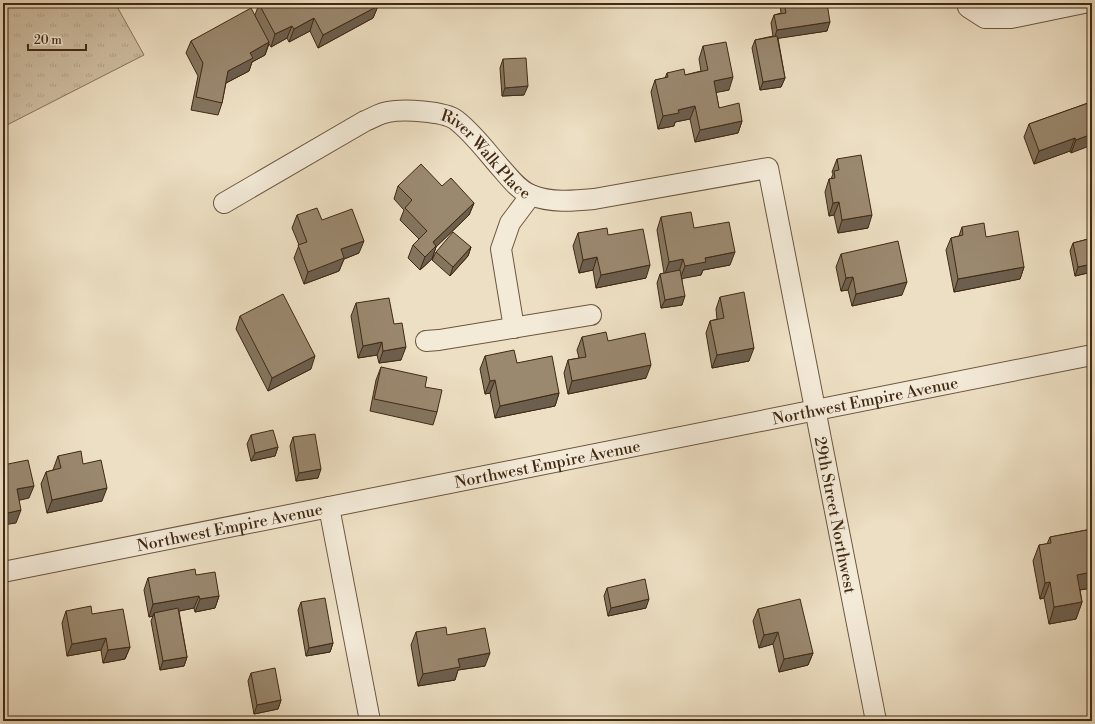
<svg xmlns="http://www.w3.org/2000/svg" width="1095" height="724" font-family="'Libre Bodoni',serif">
<defs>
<pattern id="grass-tufts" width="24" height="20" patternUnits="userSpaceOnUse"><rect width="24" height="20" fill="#d0c0a5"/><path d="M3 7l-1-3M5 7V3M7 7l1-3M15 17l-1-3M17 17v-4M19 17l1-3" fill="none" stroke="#b4a58d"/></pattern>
</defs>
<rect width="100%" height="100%" fill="#eddfc3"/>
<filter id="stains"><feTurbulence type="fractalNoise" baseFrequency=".005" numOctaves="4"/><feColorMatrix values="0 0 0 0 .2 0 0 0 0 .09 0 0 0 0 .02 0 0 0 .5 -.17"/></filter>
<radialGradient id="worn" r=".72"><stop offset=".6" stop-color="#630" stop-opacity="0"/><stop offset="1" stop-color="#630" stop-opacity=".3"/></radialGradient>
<!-- grass -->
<path fill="url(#grass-tufts)" stroke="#88745c" d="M3,3H115L144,55L3,127Z"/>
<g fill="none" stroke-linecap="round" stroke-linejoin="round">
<!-- minor casing -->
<g stroke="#6c563f" stroke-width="22">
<g id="minor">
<path d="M967,3L968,7L985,18H1011L1084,3"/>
<path id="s1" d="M224,203L365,121C373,118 380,113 388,112C403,109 444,111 456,120C473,133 486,151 500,167C509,177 518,190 531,195C551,203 573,201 594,199L768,168L876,721"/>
<path d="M514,328L501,249L510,223L531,195"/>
<path d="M426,341L439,340L591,315"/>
<path d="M329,507L370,721"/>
<path id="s2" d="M3,572L1092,355"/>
</g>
</g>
<!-- minor -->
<use href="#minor" stroke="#f3ead8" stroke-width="20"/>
</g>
<!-- wall -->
<path fill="#84755f" stroke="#412913" d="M780,3H827V31L778,38L785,78L781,87L760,90L752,48L755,40L773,36L771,23L774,15L781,13L780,5Z
M259,4L378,6L373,18L318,48L310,31L289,42L287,38L271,47L269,44L265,55L252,62L249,71L226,83L222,103L218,115L191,110L198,76L186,53L191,41L255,15Z
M703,46L729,90L716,92L719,108L742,121L738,133L695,142L690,119L675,122L674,126L658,129L651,92L655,80L665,78L667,73L685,75L701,71L699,59Z
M503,59L524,95L502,96L500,68Z
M1091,102L1071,153L1070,151L1034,164L1024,137L1029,124Z
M837,159L868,228L838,233L834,215L829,216L825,192L829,179H831L833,174L832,172Z
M398,186H442L474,203L469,215L436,247L432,259L420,270L408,258L413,245L419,239L400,220L404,210L394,199Z
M297,215L322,220L359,253L344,259L339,271L304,284L294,258L299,245L292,228Z
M661,217L694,228L730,265L703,270L701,275L682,278V305L661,308L657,283L660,274L664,273L657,230Z
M962,227L986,237L1024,267L1020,279L954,292L946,250L951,238L959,236Z
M578,233L608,235L646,278L596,288L593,270L579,273L573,246Z
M1092,238V272L1075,276L1070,251L1073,243Z
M471,247L468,256L450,276L432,260L436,252Z
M841,254L902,295L852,306L848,290L841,291L836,267Z
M720,297L749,361L712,368L706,333L710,321L717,319L716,309Z
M356,303L394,324L401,360L379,363L377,355L358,358L351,316Z
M240,316L311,369L268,391L236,329Z
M582,337L608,341L646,378L568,394L564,373L568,360L579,358L577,350Z
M485,356L517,363L559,393L555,406L495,418L490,393L485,394L480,369Z
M381,367L425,387L437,412L433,425L370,411L376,380Z
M251,435L278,447L275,456L251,461L247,444Z
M293,437L318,478L296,481L290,446Z
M58,456L102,501L47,513L41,484L46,472L53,470Z
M1092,529V588L1080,590L1082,602L1076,619L1049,624L1044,598L1040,599L1033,561L1039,545L1047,544L1050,537Z
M196,575L219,596L215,608L195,612L194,608L179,611L187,657L184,666L160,670L151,621L153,616L149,617L144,590L148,578Z
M607,588L646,608L608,616L604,596Z
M301,602L333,643L330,652L306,656L298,610Z
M758,609L813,653L808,665L779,672L773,644L759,648L753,621Z
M66,611L92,614L130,647L125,659L103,663L101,650L67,656L62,623Z
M416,632L447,635L485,666L458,670L455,680L418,686L411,645Z
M251,673L281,700L278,709L254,714L248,681Z"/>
<!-- shaded-wall -->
<path fill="#6c5f4e" stroke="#412913" d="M378,6L373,18L318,48L323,35Z
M314,18L310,31L289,42L294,29Z
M830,22L827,31L774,39L777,30Z
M292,26L287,38L271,47L275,34Z
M269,42L265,55L252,62L249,71L224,84L228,71L250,53Z
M733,77L729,90L709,94L714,81Z
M785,78L781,87L760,90L763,82Z
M528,86L524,95L502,96L505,88Z
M695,106L690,119L675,122L674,126L658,129L663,116L678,110Z
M742,121L738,133L695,142L700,130Z
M1092,134V145L1071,153L1076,140Z
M1075,138L1070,151L1034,164L1039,151Z
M839,202L834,215L829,216L833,203Z
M474,203L469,215L436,247L432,259L420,270L425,257L433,242Z
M872,215L868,228L838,233L842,220Z
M364,241L359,253L344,259L339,271L304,284L308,272L341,249Z
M471,247L468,256L450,276L453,267Z
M735,252L730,265L703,270L701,275L680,279L685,266L705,258Z
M597,257L593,270L579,273L583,260Z
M683,259L679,272L665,274L669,262Z
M1092,264V272L1075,276L1078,267Z
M650,265L646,278L596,288L601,275Z
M1024,267L1020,279L954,292L958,279Z
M853,277L848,290L841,291L846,278Z
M907,282L902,295L852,306L856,294Z
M685,296L682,305L661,308L665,300Z
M382,342L377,355L358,358L363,346Z
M406,347L401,360L379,363L383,351Z
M754,348L749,361L712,368L717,355Z
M315,356L311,369L268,391L272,378Z
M651,365L646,378L568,394L572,381Z
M495,380L490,393L485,394L490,381Z
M559,393L555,406L495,418L500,406Z
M278,447L275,456L251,461L255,453Z
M321,469L318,478L296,481L299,473Z
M34,486L29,498L12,502L17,489Z
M107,488L102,501L47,513L52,500Z
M21,510L16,523L3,525V514Z
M1092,572V588L1071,591L1077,575Z
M1050,582L1044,598L1040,599L1045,583Z
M199,596L194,608L155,616L154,613L153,616L149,617L153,604Z
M219,596L215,608L195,612L200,599Z
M649,599L646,608L608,616L611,608Z
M1082,602L1076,619L1049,624L1054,607Z
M778,632L773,644L759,648L764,635Z
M106,638L101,650L67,656L72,644Z
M333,643L330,652L306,656L309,648Z
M130,647L125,659L103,663L108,650Z
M490,653L485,666L458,670L455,680L418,686L423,674L458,659Z
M813,653L808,665L779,672L784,659Z
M187,657L184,666L160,670L163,661Z
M281,700L278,709L254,714L257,705Z"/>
<!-- building -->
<path fill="#9a886f" stroke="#412913" d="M261,3H376L378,6L323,35L314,18L294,29L292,26L275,34L259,4Z
M784,3H827L830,22L777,30L774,15L786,13Z
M251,8L269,42L250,53L253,58L228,71L222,103L196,97L203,63L191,41Z
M777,36L785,78L763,82L755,40Z
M726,42L733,77L714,81L719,108L739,103L742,121L700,130L695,106L678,110L679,113L663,116L655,80L668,77L667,73L684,69L685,75L708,70L703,46Z
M526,58L528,86L505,88L503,59Z
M1091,102L1092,106V134L1076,140L1075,138L1039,151L1029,124Z
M861,155L872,215L842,220L839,202L833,203L829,179L835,178L834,171L839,170L837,159Z
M421,164L442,186L451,178L474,203L433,242L436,246L425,257L413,245L427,231L405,208L412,200L398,186Z
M317,208L322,220L352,209L364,241L341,249L344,258L308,272L298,245L307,242L297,215Z
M691,212L694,228L729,222L735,252L705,258L706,262L685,266L683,259L669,262L661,217Z
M984,223L986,237L1018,231L1024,267L958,279L951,238L963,235L962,227Z
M607,228L608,235L643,229L650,265L601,275L597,257L583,260L578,233Z
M453,232L471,247L453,267L436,252Z
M1092,238V264L1078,267L1073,243Z
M898,241L907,282L856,294L853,277L846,278L841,254Z
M680,270L685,296L665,300L660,274Z
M744,292L754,348L717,355L710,321L724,318L720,297Z
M283,294L315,356L272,378L240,316Z
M389,298L394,324L402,323L406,347L383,351L382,342L363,346L356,303Z
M606,332L608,341L645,333L651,365L572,381L568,360L586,357L582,337Z
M514,350L517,363L552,356L559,393L500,406L495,380L490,381L485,356Z
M381,367L427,377L425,387L442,390L437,412L374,399Z
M273,430L278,447L255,453L251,435Z
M315,434L321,469L299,473L293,437Z
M81,451L83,464L101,460L107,488L52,500L46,472L61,468L58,456Z
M28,460L34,486L17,489L21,510L3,514V465Z
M1092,529V572L1077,575L1082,602L1054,607L1050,582L1045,583L1039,545L1051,543L1050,537Z
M195,569L196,575L215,572L219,596L200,599L199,596L153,604L148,578Z
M645,579L649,599L611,608L607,588Z
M325,598L333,643L309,648L301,602Z
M800,599L813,653L784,659L778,632L764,635L758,609Z
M91,606L92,614L123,609L130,647L108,650L106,638L72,644L66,611Z
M178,608L187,657L163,661L154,613Z
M446,627L447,635L485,628L490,653L458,659L460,667L423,674L416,632Z
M275,668L281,700L257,705L251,673Z
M127,717L128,721H102Z"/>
<g text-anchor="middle" stroke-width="3.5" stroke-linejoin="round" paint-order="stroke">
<!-- street labels -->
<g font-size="16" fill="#412913" stroke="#f3ead8">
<text dy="6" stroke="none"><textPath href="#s1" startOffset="302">River Walk Place</textPath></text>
<text dy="6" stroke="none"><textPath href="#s2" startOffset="879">Northwest Empire Avenue</textPath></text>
<text dy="6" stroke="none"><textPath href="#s2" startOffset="555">Northwest Empire Avenue</textPath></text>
<text dy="6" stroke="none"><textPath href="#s1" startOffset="958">29th Street Northwest</textPath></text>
<text dy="6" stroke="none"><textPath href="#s2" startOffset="231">Northwest Empire Avenue</textPath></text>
</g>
</g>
<!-- margin -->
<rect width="1095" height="724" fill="none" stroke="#eddfc3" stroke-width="16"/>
<rect x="4" y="4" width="1087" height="716" fill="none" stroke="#412913" stroke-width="2"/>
<rect x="8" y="8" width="1079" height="708" fill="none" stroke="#412913"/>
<!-- scale -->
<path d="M28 44v6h58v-6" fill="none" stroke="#412913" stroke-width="2"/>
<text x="34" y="44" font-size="12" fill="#412913" stroke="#f3ead8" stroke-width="3" paint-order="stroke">20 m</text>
<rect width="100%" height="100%" filter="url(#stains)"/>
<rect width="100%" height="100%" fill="url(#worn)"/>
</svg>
